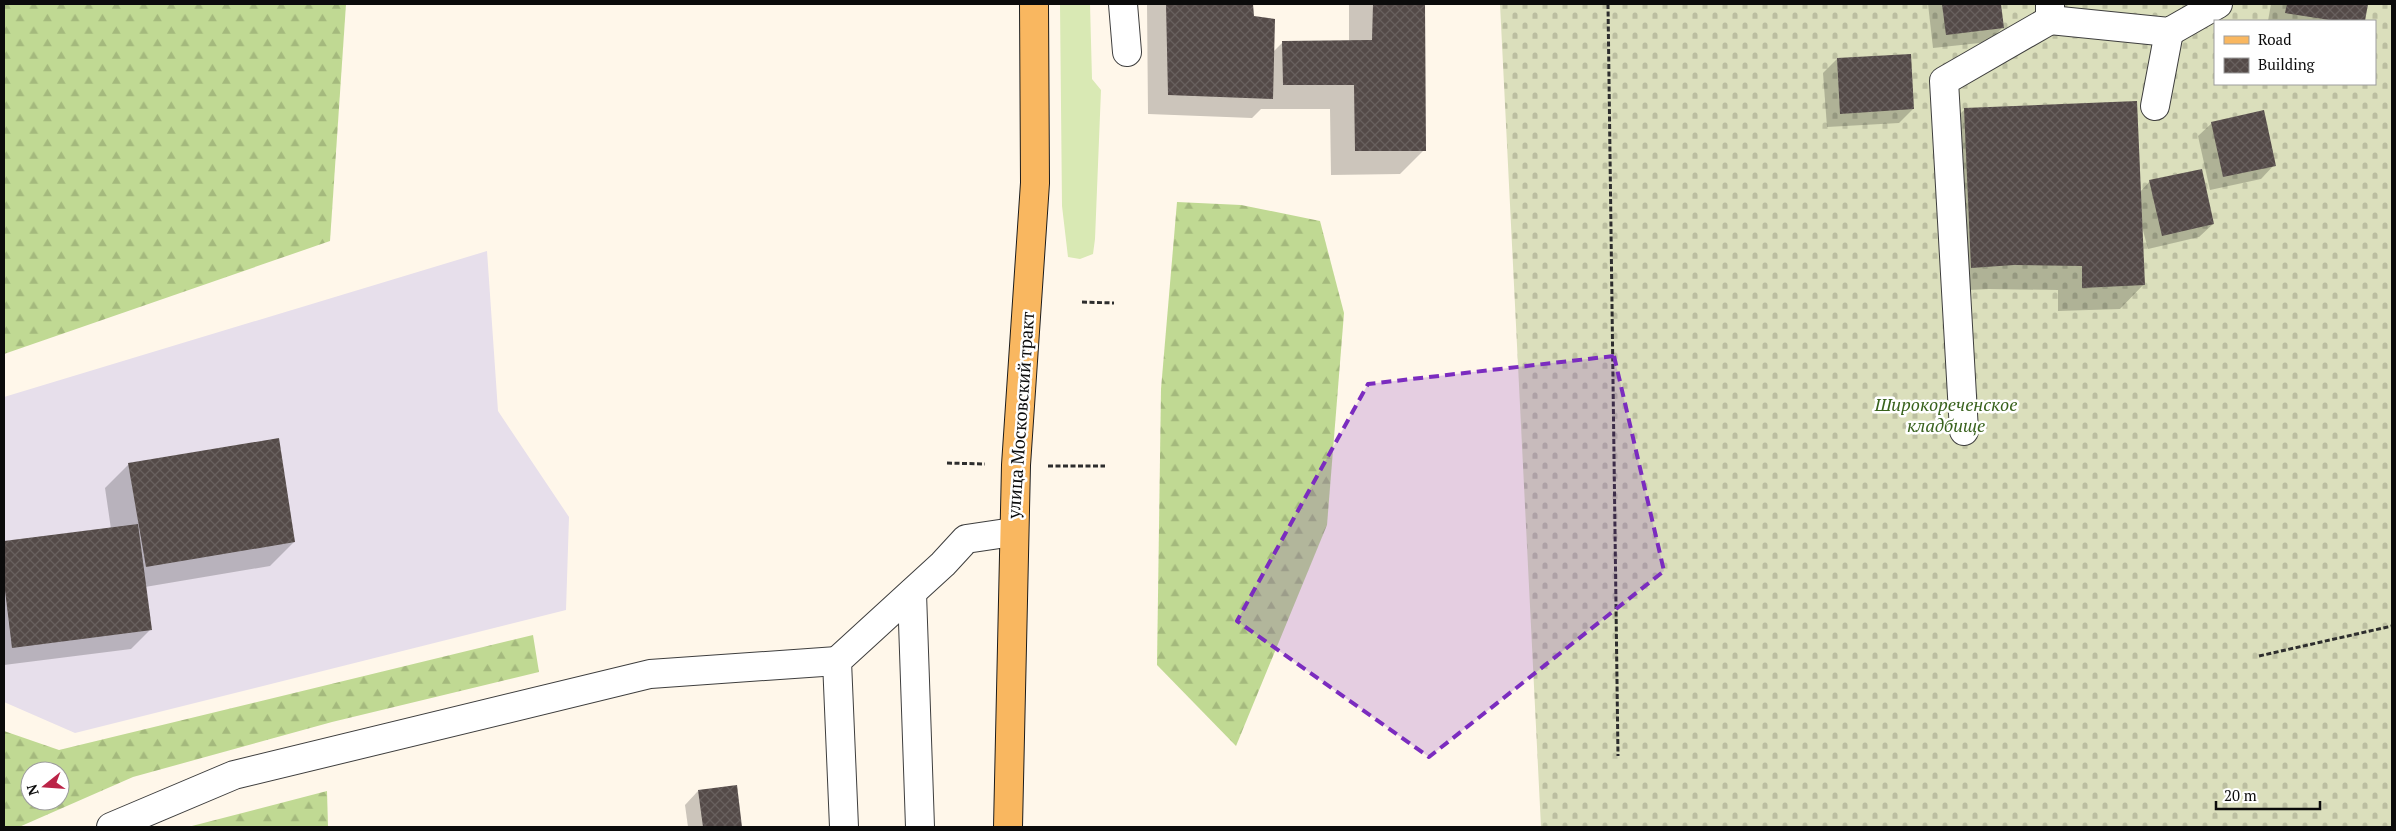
<svg xmlns="http://www.w3.org/2000/svg" width="2396" height="831" font-family="'PT Serif',serif">
	<style>
		.industrial { fill: #e7dfeb }
		.grass { fill: #d9e9b4 }
		.forest { fill: url(#forest-firs); fill-rule: evenodd }
		.cemetery { fill: url(#cemetery-stones); fill-rule: evenodd }
		.shadow { fill: #0003 }
		.building { fill: url(#building-cross-hatch) }
		.lines { fill: none; stroke-linecap: round; stroke-linejoin: round }
		.minor-casing { stroke: #3e3e3e; stroke-width: 30 }
		.major-casing { stroke: #1c1c1c; stroke-width: 30 }
		.path { stroke: #2d2d2d; stroke-width: 3; stroke-dasharray: 5 2.5; stroke-linecap: butt }
		.minor { stroke: #fff; stroke-width: 28 }
		.major { stroke: #f9b760; stroke-width: 28 }
		.marked { fill: #7b2cbf; fill-opacity: 0.2; stroke: #7b2cbf; stroke-width: 4; stroke-dasharray: 10 6; stroke-linejoin: round }
		.labels { text-anchor: middle; stroke-width: 5; stroke-linejoin: round; paint-order: stroke }
		.park-label { font-size: 18px; font-style: italic; fill: #38621c; stroke: #fff }
		.street-label { font-size: 18px; fill: #0b0b0b; stroke: #fff }
	</style>
	<defs>
		<pattern id="forest-firs" width="22" height="20" patternUnits="userSpaceOnUse" patternTransform="scale(1.25)"><rect width="22" height="20" fill="#c0d993"/><path d="M5 1l3.5 6h-7zM16 11l3.5 6h-7z" fill="#a4b97d"/></pattern>
		<pattern id="cemetery-stones" width="16" height="16" patternUnits="userSpaceOnUse" patternTransform="scale(1.25)"><rect width="16" height="16" fill="#dbdfbc"/><path d="M2 7V4a2 2 0 0 1 4 0v3zM10 15v-3a2 2 0 0 1 4 0v3z" fill="#bbbea0"/></pattern>
		<pattern id="building-cross-hatch" width="8" height="8" patternUnits="userSpaceOnUse" patternTransform="scale(1.25)"><rect width="8" height="8" fill="#544a48"/><path d="M0 0l8 8M0 8l8-8" fill="none" stroke="#68605e"/></pattern>
	</defs>
	<rect width="100%" height="100%" fill="#fff7ea"/>
	<!-- industrial -->
	<polygon class="industrial" points="487,251 498,411 569,517 566,610 75,733 4,702 4,397"/>
	<!-- grass -->
	<polygon class="grass" points="1060,4 1090,4 1092,79 1101,90 1095,239 1093,254 1080,259 1068,257 1062,206"/>
	<!-- forest -->
	<g class="forest">
		<polygon points="4,4 346,4 330,241 4,354"/>
		<polygon points="1177,202 1241,205 1320,221 1344,313 1327,525 1236,746 1157,665 1161,389"/>
		<path d="M 533,635 L 539,672 L 332,722 L 133,777 L 19,827 L 4,827 L 4,731 L 59,750 ZM 30,771 L 60,771 L 60,801 L 30,801 Z"/>
		<polygon points="327,791 328,827 188,827"/>
	</g>
	<!-- cemetery -->
	<path class="cemetery" d="M 1500,4 L 2392,4 L 2392,827 L 1541,827 ZM 2215,21 L 2375,21 L 2375,84 L 2215,84 Z"/>
	<!-- shadow -->
	<g class="shadow">
		<polygon points="1147,4 1252,4 1252,17 1273,52 1283,42 1349,42 1349,4 1423,4 1424,150 1400,174 1331,175 1330,109 1261,109 1252,118 1148,114"/>
		<polygon points="1928,4 2000,4 2002,28 1989,42 1933,48"/>
		<polygon points="2271,4 2366,4 2364,21 2268,21"/>
		<polygon points="1837,59 1913,109 1899,123 1827,127 1823,73"/>
		<polygon points="1964,110 2140,192 2150,181 2213,224 2199,237 2148,249 2141,223 2144,284 2120,309 2058,311 2058,290 1989,289 1947,291 1940,134"/>
		<polygon points="2212,123 2274,165 2261,179 2210,190 2198,136"/>
		<polygon points="129,464 294,542 270,566 145,587 150,630 131,649 4,665 4,542 111,529 105,488"/>
		<polygon points="736,786 741,827 688,827 685,805 698,791"/>
	</g>
	<!-- building -->
	<g class="building">
		<polygon points="1166,4 1253,4 1254,16 1275,19 1273,99 1168,95"/>
		<polygon points="1373,4 1425,4 1426,151 1355,151 1354,85 1283,85 1282,41 1372,40"/>
		<polygon points="1942,4 2001,4 2004,28 1946,35"/>
		<polygon points="2287,4 2368,4 2365,21 2336,21 2285,13"/>
		<polygon points="1911,54 1914,109 1840,114 1837,58"/>
		<polygon points="2137,101 2145,285 2082,288 2082,266 2014,265 1971,268 1964,108"/>
		<polygon points="2264,110 2276,166 2223,177 2211,122"/>
		<polygon points="2202,169 2214,224 2162,236 2149,180"/>
		<polygon points="279,438 295,542 146,567 128,463"/>
		<polygon points="138,524 152,630 12,648 4,582 4,541"/>
		<polygon points="737,785 742,827 703,827 698,790"/>
	</g>
	<g class="lines">
		<defs>
			<g id="minor">
				<polyline points="1123,4 1127,52"/>
				<polyline points="2050,20 2169,32 2218,4"/>
				<polyline points="2155,106 2169,32"/>
				<polyline points="1964,431 1944,81 2050,20 2050,4"/>
				<polyline points="912,593 920,827"/>
				<polyline points="111,827 234,775 650,674 837,661"/>
				<polyline points="844,827 837,661 943,564 966,539 1013,532"/>
			</g>
			<polyline id="major" points="1008,827 1016,465 1035,183 1034,4"/>
		</defs>
		<!-- minor casing -->
		<use href="#minor" class="minor-casing"/>
		<!-- major casing -->
		<use href="#major" class="major-casing"/>
		<!-- path -->
		<g class="path">
			<polyline points="1608,4 1618,756"/>
			<polyline points="1082,302 1114,303"/>
			<polyline points="947,463 985,464"/>
			<polyline points="1048,466 1105,466"/>
			<polyline points="2259,656 2392,626"/>
		</g>
		<!-- minor -->
		<use href="#minor" class="minor"/>
		<!-- major -->
		<use href="#major" class="major"/>
	</g>
	<!-- marked area -->
	<path class="marked" d="M 1614,356 L 1664,571 L 1429,757 L 1237,621 L 1368,384 Z"/>
	<g class="labels">
		<!-- park labels -->
		<g class="park-label">
			<text x="1946" y="411">Широкореченское<tspan x="1946" dy="21">кладбище</tspan></text>
		</g>
		<!-- street labels -->
		<g class="street-label">
			<text transform="translate(1021 415) rotate(-86)" y="6">улица Московский тракт</text>
		</g>
	</g>
	<!-- border -->
	<rect width="2396" height="831" fill="none" stroke="#0b0b0b" stroke-width="10"/>
	<!-- legend -->
	<rect x="2214" y="20" width="162" height="65" fill="#ffffff" stroke="#9d9d9d"/>
	<rect x="2224" y="36" width="25" height="8" fill="#f9b760" stroke="#9d9d9d"/>
	<text x="2258" y="45" font-size="15" fill="#0b0b0b">Road</text>
	<rect x="2224" y="58" width="25" height="15" fill="url(#building-cross-hatch)" stroke="#9d9d9d"/>
	<text x="2258" y="70" font-size="15" fill="#0b0b0b">Building</text>
	<!-- north arrow -->
	<g transform="translate(45 786) rotate(253)"><circle r="24" fill="#ffffff" stroke="#9d9d9d"/>
	<path d="M0-4L9 19L0 12L-9 19Z" fill="#bb2447"/>
	<text y="-8" font-size="14" font-weight="bold" text-anchor="middle" fill="#0b0b0b">N</text>
	</g>
	<!-- scale -->
	<path d="M2216 801v8h104v-8" fill="none" stroke="#0b0b0b" stroke-width="2.5"/>
	<text x="2224" y="801" font-size="15" fill="#0b0b0b" stroke="#ffffff" stroke-width="4" paint-order="stroke">20 m</text>
</svg>
